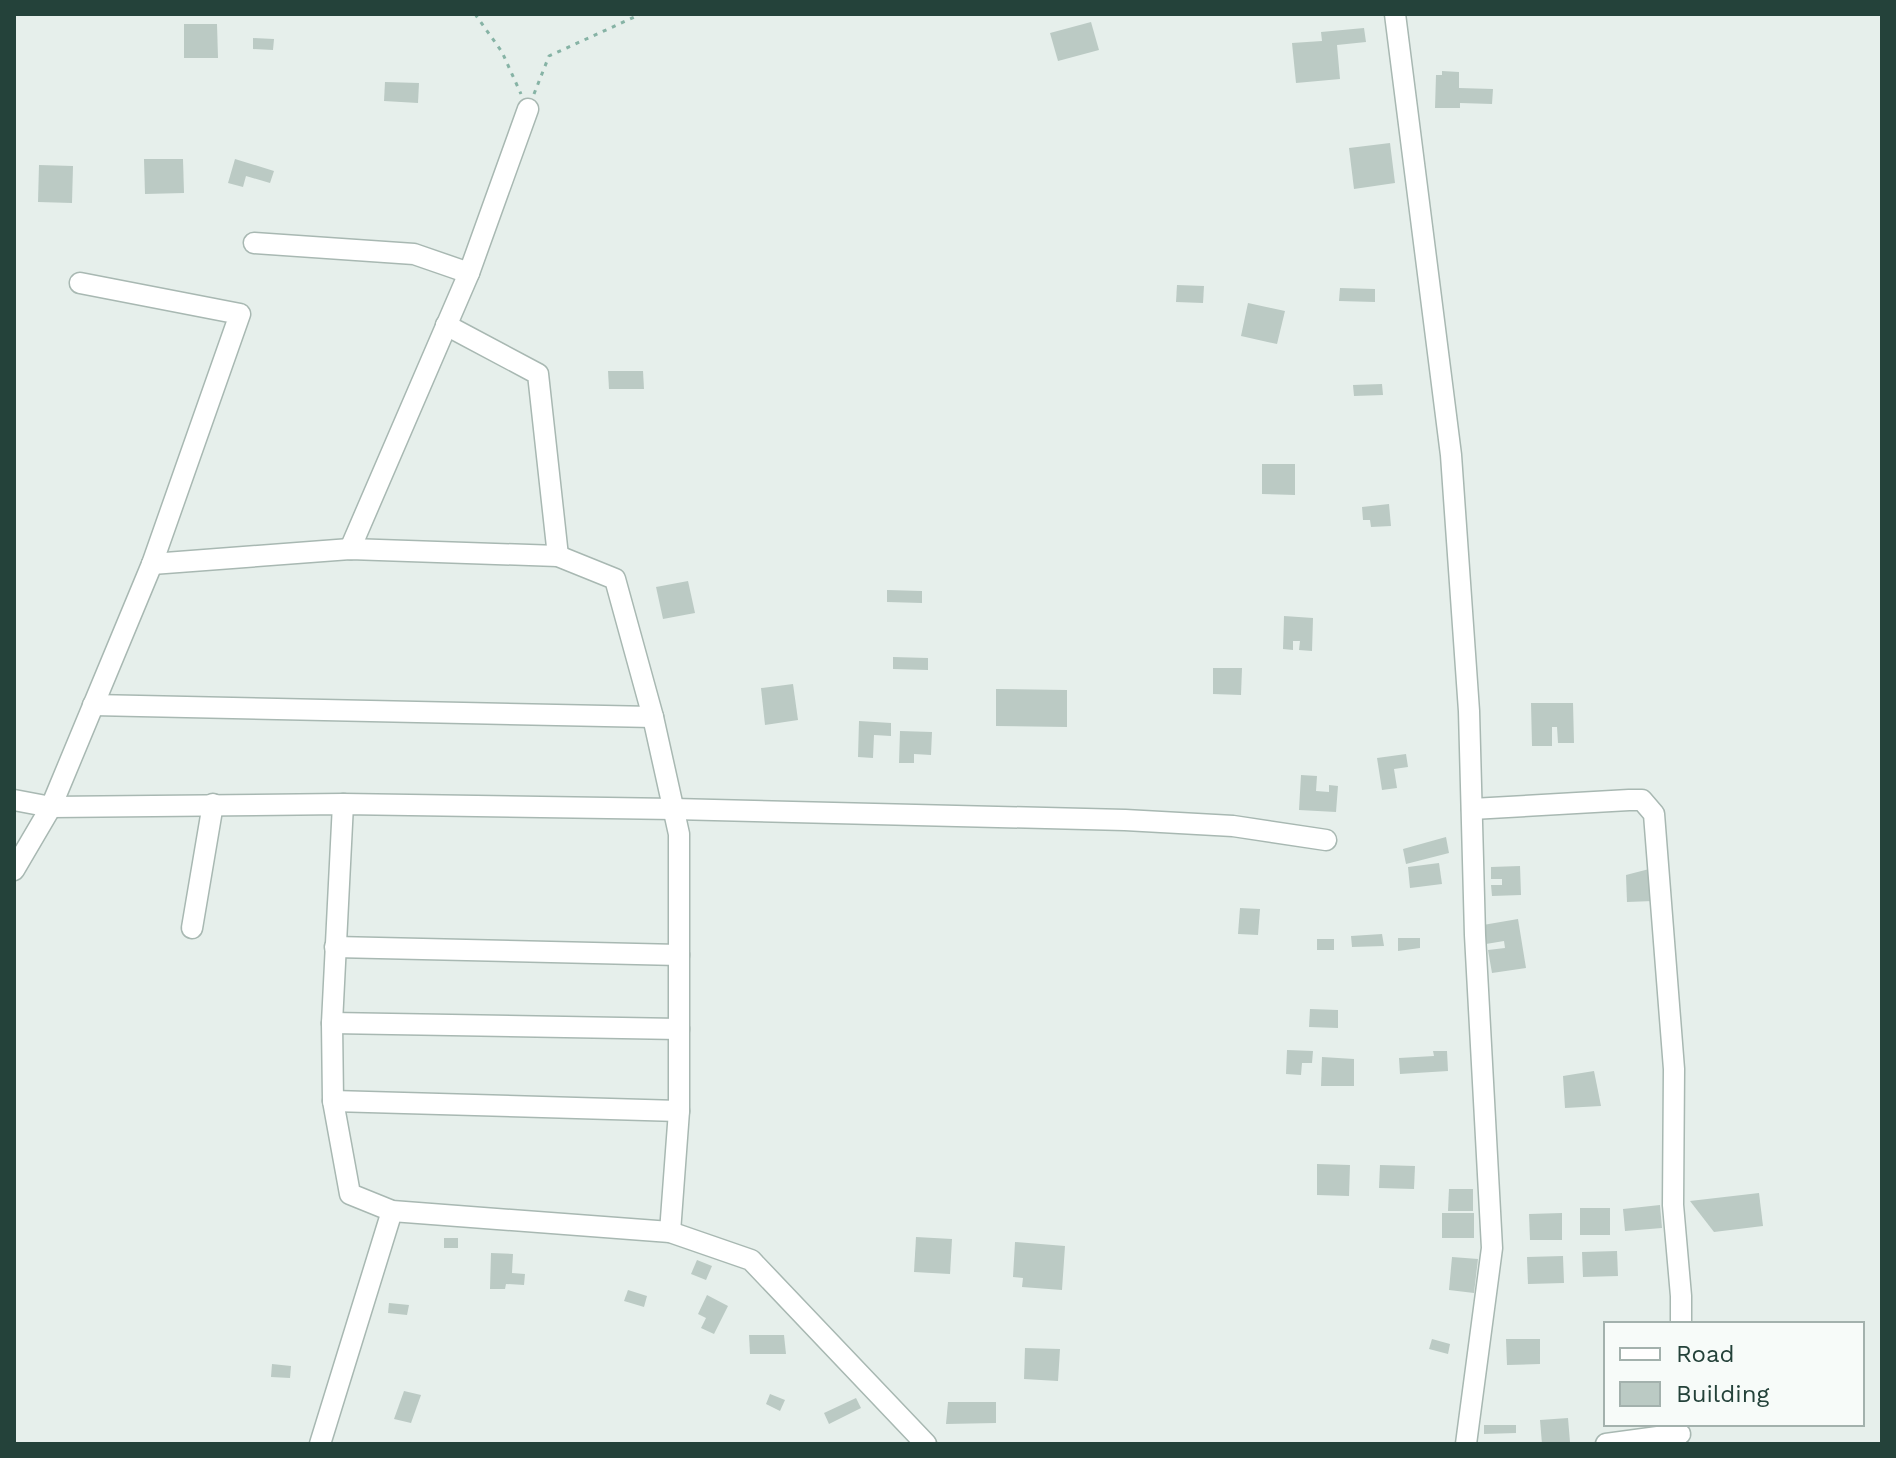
<svg xmlns="http://www.w3.org/2000/svg" width="1896" height="1458" font-family="'Work Sans',sans-serif">
	<style>
		.building { fill: #bbcac4 }
		.lines { fill: none; stroke-linecap: round; stroke-linejoin: round }
		.minor-casing { stroke: #a8b8b2; stroke-width: 23 }
		.path { stroke: #86b3a5; stroke-width: 3; stroke-dasharray: 4 6; stroke-linecap: butt }
		.minor { stroke: #fff; stroke-width: 20 }
	</style>
	<rect width="100%" height="100%" fill="#e6efeb"/>
	<!-- building -->
	<g class="building">
		<polygon points="1091,22 1099,50 1058,61 1050,33"/>
		<polygon points="184,24 217,24 218,58 184,58"/>
		<polygon points="1364,28 1366,42 1337,45 1340,79 1296,83 1292,43 1322,41 1321,32"/>
		<polygon points="253,38 274,39 273,50 253,49"/>
		<polygon points="1442,71 1459,72 1459,88 1493,89 1492,104 1460,103 1460,108 1435,108 1436,75 1442,75"/>
		<polygon points="385,82 419,83 418,103 384,101"/>
		<polygon points="1390,143 1395,183 1354,189 1349,148"/>
		<polygon points="144,159 183,159 184,193 145,194"/>
		<polygon points="235,159 274,171 270,183 246,176 243,187 228,183"/>
		<polygon points="39,165 73,166 72,203 38,202"/>
		<polygon points="1177,285 1204,286 1203,303 1176,302"/>
		<polygon points="1340,288 1375,289 1375,302 1339,301"/>
		<polygon points="1248,303 1285,311 1277,344 1241,336"/>
		<polygon points="608,371 643,371 644,389 609,389"/>
		<polygon points="1382,384 1383,395 1354,396 1353,385"/>
		<polygon points="1262,464 1295,464 1295,495 1262,494"/>
		<polygon points="1389,504 1391,526 1371,527 1370,520 1363,520 1362,507"/>
		<polygon points="688,581 695,613 663,619 656,587"/>
		<polygon points="887,590 922,591 922,603 887,602"/>
		<polygon points="1284,616 1313,618 1312,651 1299,650 1300,641 1293,641 1293,650 1283,649"/>
		<polygon points="893,657 928,658 928,670 893,669"/>
		<polygon points="1213,668 1242,668 1241,695 1213,694"/>
		<polygon points="793,684 798,720 765,725 761,688"/>
		<polygon points="996,689 1067,690 1067,727 996,726"/>
		<polygon points="1531,703 1573,703 1574,743 1558,743 1557,727 1552,727 1552,746 1532,746"/>
		<polygon points="859,721 891,723 891,736 874,735 873,758 858,757"/>
		<polygon points="900,731 932,732 931,755 914,754 914,763 899,763"/>
		<polygon points="1406,754 1408,767 1394,769 1397,788 1382,790 1377,758"/>
		<polygon points="1301,775 1317,776 1316,791 1329,792 1329,785 1338,786 1336,812 1299,810"/>
		<polygon points="1446,837 1449,853 1406,864 1403,849"/>
		<polygon points="1439,863 1442,884 1410,888 1408,867"/>
		<polygon points="1520,866 1521,895 1492,896 1491,885 1502,885 1502,879 1491,879 1491,867"/>
		<polygon points="1653,868 1653,901 1627,902 1626,875"/>
		<polygon points="1240,908 1260,909 1258,935 1238,934"/>
		<polygon points="1518,919 1526,968 1492,973 1488,950 1505,948 1504,941 1486,944 1483,925"/>
		<polygon points="1382,934 1384,946 1352,947 1351,936"/>
		<polygon points="1398,938 1420,938 1420,948 1398,951"/>
		<rect x="1317" y="939" width="17" height="11"/>
		<polygon points="1310,1009 1338,1010 1338,1028 1309,1027"/>
		<polygon points="1287,1050 1313,1051 1312,1063 1302,1063 1301,1075 1286,1074"/>
		<polygon points="1433,1051 1447,1051 1448,1071 1400,1074 1399,1058 1434,1056"/>
		<polygon points="1322,1057 1354,1059 1354,1086 1321,1086"/>
		<polygon points="1594,1071 1601,1106 1565,1108 1563,1076"/>
		<polygon points="1317,1164 1350,1165 1349,1196 1317,1195"/>
		<polygon points="1380,1165 1415,1166 1414,1189 1379,1188"/>
		<polygon points="1449,1189 1473,1189 1473,1211 1448,1211"/>
		<polygon points="1759,1193 1763,1226 1714,1232 1690,1201"/>
		<polygon points="1660,1205 1662,1228 1625,1231 1623,1209"/>
		<rect x="1580" y="1208" width="30" height="27"/>
		<rect x="1442" y="1213" width="32" height="25"/>
		<polygon points="1562,1213 1562,1240 1530,1240 1529,1214"/>
		<polygon points="916,1237 952,1239 950,1274 914,1272"/>
		<rect x="444" y="1238" width="14" height="10"/>
		<polygon points="1015,1242 1065,1246 1062,1290 1022,1287 1023,1278 1013,1277"/>
		<polygon points="1617,1251 1618,1276 1583,1277 1582,1252"/>
		<polygon points="491,1253 513,1254 512,1273 525,1274 524,1285 506,1284 505,1289 490,1289"/>
		<polygon points="1563,1256 1564,1283 1528,1284 1527,1257"/>
		<polygon points="1452,1257 1478,1259 1474,1293 1449,1290"/>
		<polygon points="697,1260 712,1266 706,1280 691,1274"/>
		<polygon points="628,1290 647,1296 644,1307 624,1301"/>
		<polygon points="707,1295 728,1306 714,1334 701,1328 706,1318 698,1314"/>
		<polygon points="389,1303 409,1305 407,1315 388,1313"/>
		<polygon points="749,1335 784,1335 786,1354 750,1354"/>
		<polygon points="1432,1339 1450,1344 1448,1354 1429,1349"/>
		<polygon points="1506,1339 1540,1339 1540,1364 1507,1365"/>
		<polygon points="1025,1348 1060,1349 1058,1381 1024,1379"/>
		<polygon points="272,1364 291,1366 290,1378 271,1377"/>
		<polygon points="404,1391 421,1395 411,1423 394,1419"/>
		<polygon points="770,1394 785,1400 780,1411 766,1404"/>
		<polygon points="856,1398 861,1408 829,1424 824,1413"/>
		<polygon points="948,1402 996,1402 996,1423 946,1424"/>
		<polygon points="1568,1418 1570,1442 1542,1444 1540,1420"/>
		<polygon points="1484,1425 1516,1425 1516,1433 1484,1434"/>
	</g>
	<g class="lines">
		<defs>
			<g id="minor">
				<polyline points="1395,14 1451,455 1469,711 1475,935 1492,1248 1466,1444"/>
				<polyline points="254,243 414,254 469,273"/>
				<polyline points="446,325 538,374 558,556"/>
				<polyline points="350,549 469,273 528,109"/>
				<polyline points="152,564 350,549 558,556 615,579 653,717 679,834 679,1111 670,1232"/>
				<polyline points="93,705 653,717"/>
				<polyline points="14,800 51,807 343,804 674,809 1125,820 1233,826 1326,840"/>
				<polyline points="343,804 332,1023 333,1101 350,1194 392,1211 670,1232 751,1260 926,1444"/>
				<polyline points="1472,809 1629,800 1642,800 1654,814 1674,1069 1673,1205 1681,1296 1681,1324"/>
				<polyline points="14,870 51,807 152,564 240,314 80,283"/>
				<polyline points="192,928 213,804"/>
				<polyline points="335,947 679,955"/>
				<polyline points="332,1023 679,1029"/>
				<polyline points="333,1101 679,1111"/>
				<polyline points="320,1444 392,1211"/>
				<polyline points="1606,1444 1680,1434"/>
			</g>
		</defs>
		<!-- minor casing -->
		<use href="#minor" class="minor-casing"/>
		<!-- path -->
		<g class="path">
			<polyline points="475,14 502,52 521,94"/>
			<polyline points="534,94 549,56 641,14"/>
		</g>
		<!-- minor -->
		<use href="#minor" class="minor"/>
	</g>
	<!-- border -->
	<rect width="1896" height="1458" fill="none" stroke="#24423a" stroke-width="32"/>
	<!-- legend -->
	<rect x="1604" y="1322" width="260" height="104" fill="#f7fbf9" stroke="#a3b1ad" stroke-width="2"/>
	<rect x="1620" y="1348" width="40" height="12" fill="#ffffff" stroke="#a3b1ad" stroke-width="2"/>
	<text x="1676" y="1362" font-size="24" fill="#24423a">Road</text>
	<rect x="1620" y="1382" width="40" height="24" fill="#bbcac4" stroke="#a3b1ad" stroke-width="2"/>
	<text x="1676" y="1402" font-size="24" fill="#24423a">Building</text>
</svg>
